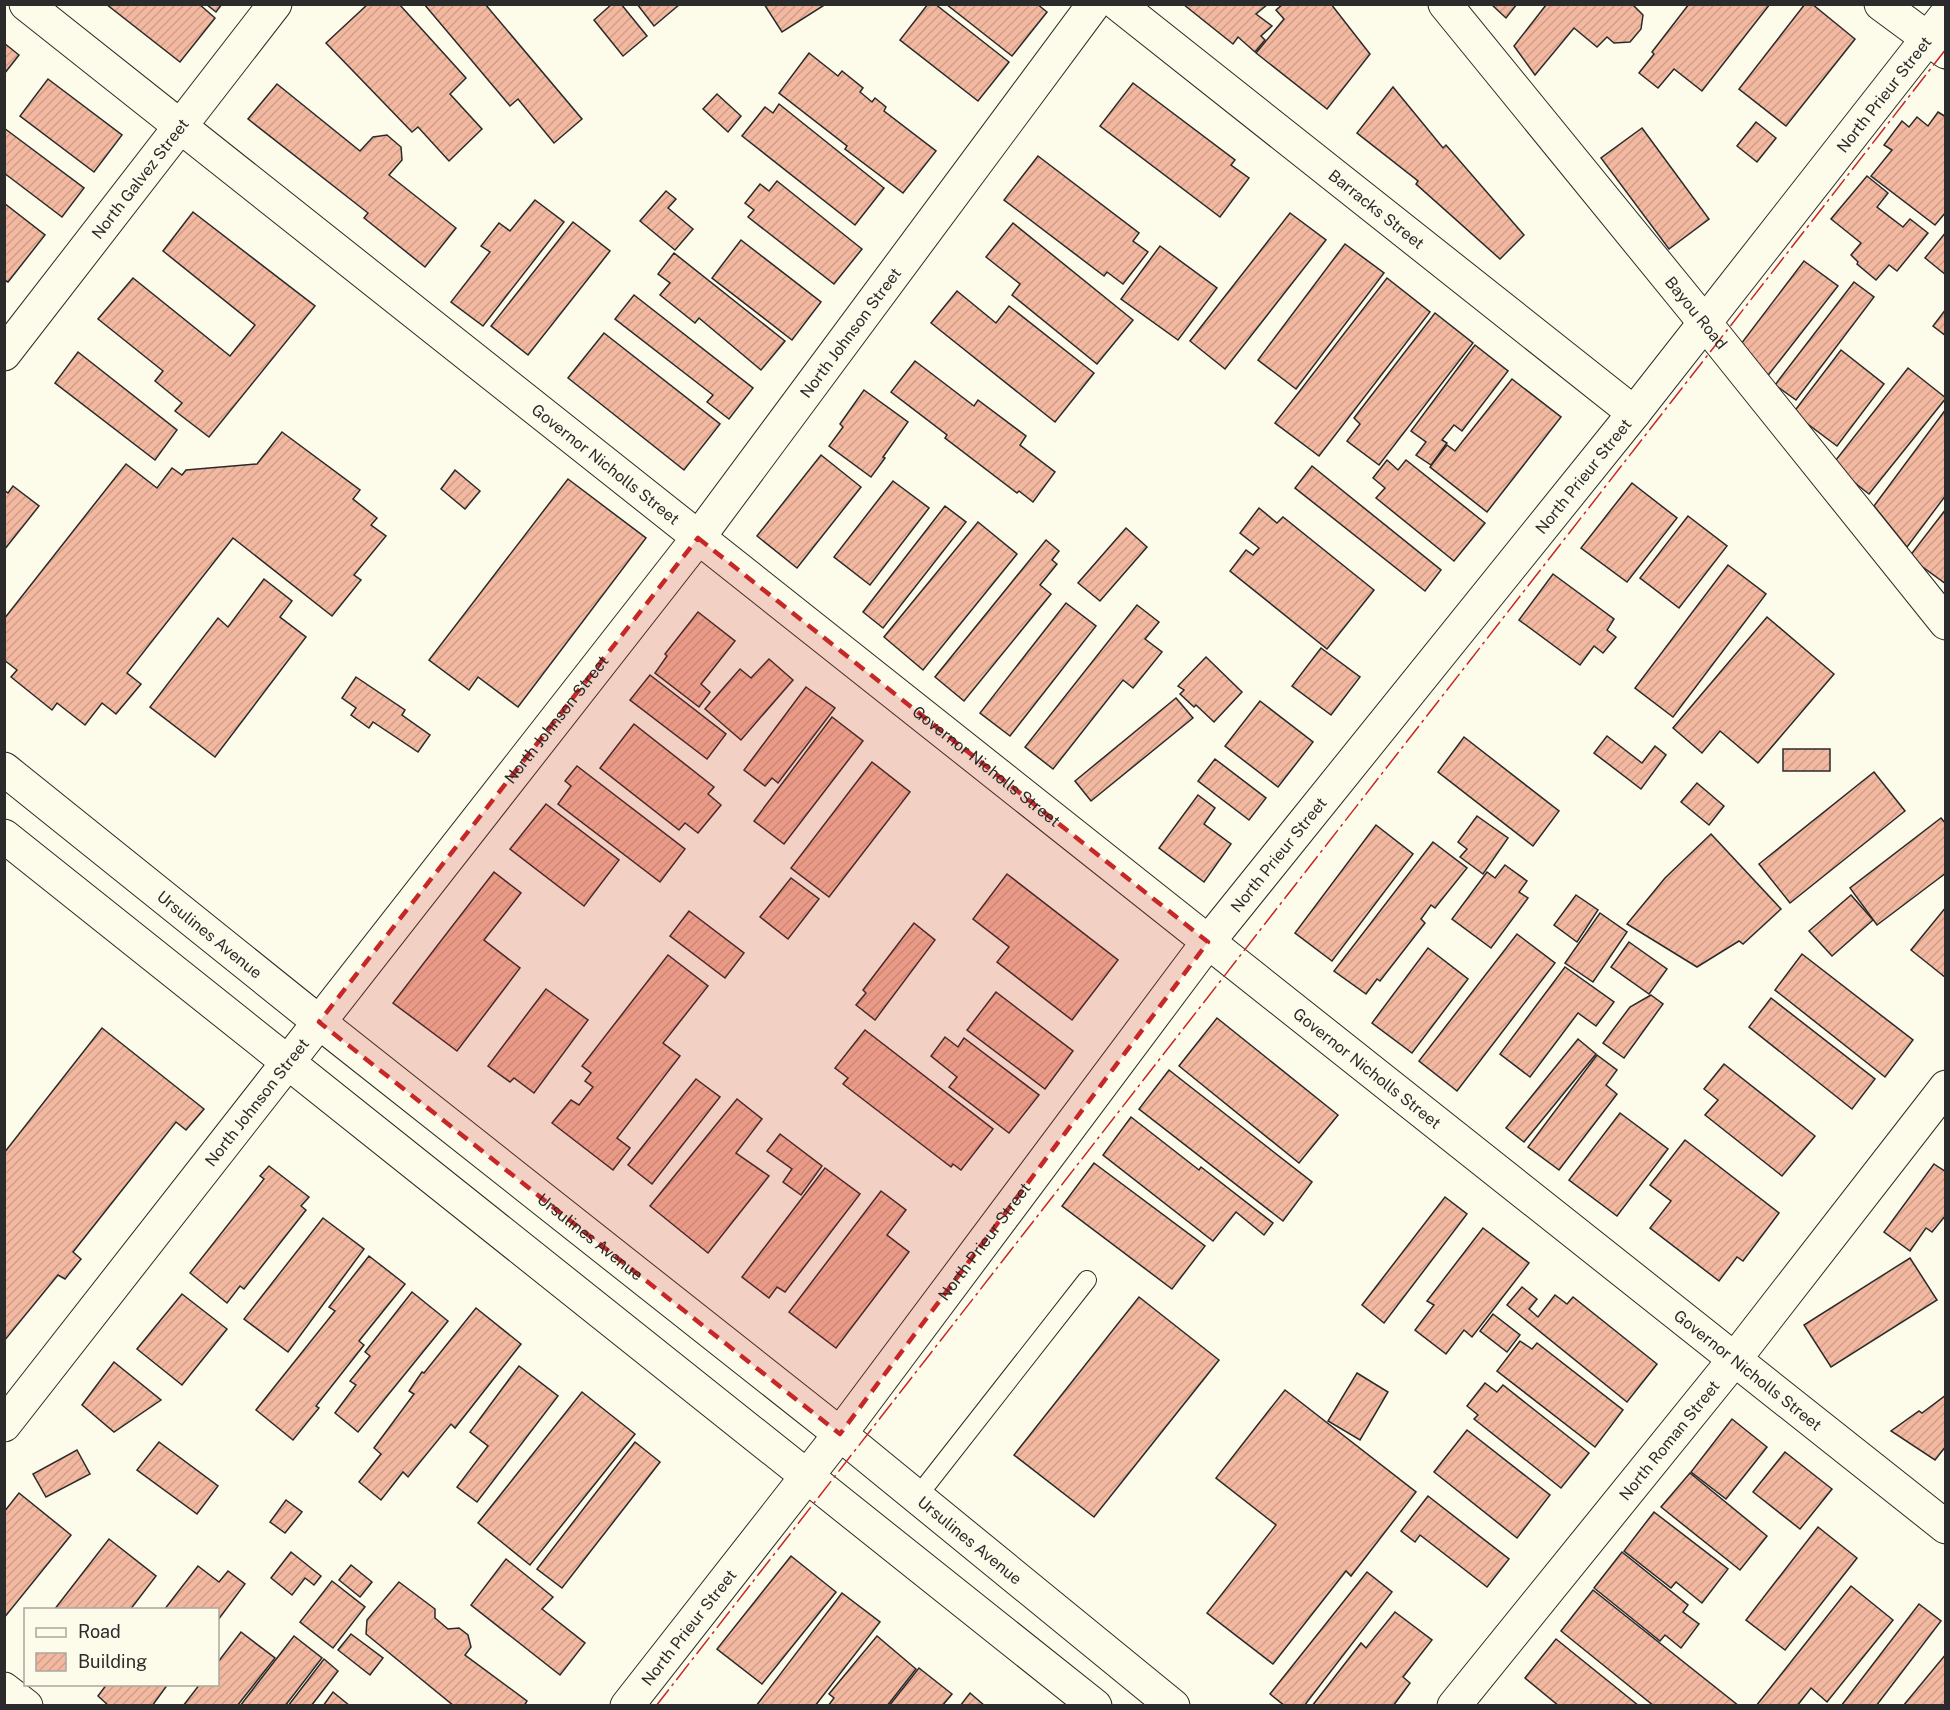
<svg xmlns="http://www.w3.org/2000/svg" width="1950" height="1710" font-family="'Public Sans',sans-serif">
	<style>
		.building { fill: url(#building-hatch); stroke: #2b2b2b; stroke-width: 1.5 }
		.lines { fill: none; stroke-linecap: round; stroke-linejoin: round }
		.lane-casing { stroke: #2b2b2b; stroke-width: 20 }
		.street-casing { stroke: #2b2b2b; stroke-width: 35 }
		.secondary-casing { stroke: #2b2b2b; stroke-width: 35 }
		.lane { stroke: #fdfbea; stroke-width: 18 }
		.street { stroke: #fdfbea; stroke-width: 33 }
		.secondary { stroke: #fdfbea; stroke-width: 33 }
		.power { stroke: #c62828; stroke-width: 1.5; stroke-dasharray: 21 4.5 3 4.5; stroke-linecap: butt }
		.marked { fill: #c62828; fill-opacity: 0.2; stroke: #c62828; stroke-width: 4.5; stroke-dasharray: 12 8; stroke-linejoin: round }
		.labels { text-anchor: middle; stroke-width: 4.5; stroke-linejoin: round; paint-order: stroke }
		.street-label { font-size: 16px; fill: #2b2b2b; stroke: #fdfbea }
	</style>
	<defs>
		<pattern id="building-hatch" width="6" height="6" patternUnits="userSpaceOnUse" patternTransform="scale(1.5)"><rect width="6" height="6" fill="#f2b8a0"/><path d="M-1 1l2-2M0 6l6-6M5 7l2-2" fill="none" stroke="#d09e8a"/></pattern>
	</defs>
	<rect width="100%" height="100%" fill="#fdfbea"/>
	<!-- building -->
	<g class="building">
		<polygon points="106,4 199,4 215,18 180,62"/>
		<polygon points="206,4 222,4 216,12"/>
		<polygon points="368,4 399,4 466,78 450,94 482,129 449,161 418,127 412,132 326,43"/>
		<polygon points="424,4 485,4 582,119 554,143 518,99 510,106"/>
		<polygon points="612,4 621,4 647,36 623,56 594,20"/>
		<polygon points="637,4 680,4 654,26"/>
		<polygon points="764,4 826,4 782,32"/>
		<polygon points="928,4 935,4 1009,62 978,101 900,40"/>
		<polygon points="946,4 1037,4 1047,12 1012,56"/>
		<polygon points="1183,4 1268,4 1256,14 1272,26 1261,36 1265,40 1255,52 1238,37 1233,44"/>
		<polygon points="1283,4 1331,4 1370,54 1327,109 1256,53 1284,19 1276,10"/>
		<polygon points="1491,4 1517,4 1506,18"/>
		<polygon points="1545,4 1632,4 1643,15 1641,29 1630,42 1614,43 1607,37 1597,47 1574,28 1535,75 1514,46 1546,5"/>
		<polygon points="1689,4 1770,4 1702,91 1674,69 1658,88 1639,73 1654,54 1652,52"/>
		<polygon points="1805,4 1812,4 1855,39 1786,126 1739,89"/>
		<polygon points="4,43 19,55 4,74"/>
		<polygon points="809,53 838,76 842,71 863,88 860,92 872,102 875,98 886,107 884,111 936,151 903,193 845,149 847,146 779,93"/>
		<polygon points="48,79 122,135 94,172 20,116"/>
		<polygon points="1133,83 1235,160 1231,165 1249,178 1220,217 1100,126"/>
		<polygon points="277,84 360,151 373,137 387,135 401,147 402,160 389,175 456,228 425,267 364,218 368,213 248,119"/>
		<polygon points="1393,87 1443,148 1446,145 1524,235 1500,259 1416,184 1418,181 1357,133"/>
		<polygon points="717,94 741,116 728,132 703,109"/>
		<polygon points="779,104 884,188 855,225 742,136 765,107 773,113"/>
		<polygon points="1938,112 1946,117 1946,212 1935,225 1871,176 1892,150 1884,145 1902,121 1909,127 1917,117 1928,126"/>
		<polygon points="1756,122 1776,138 1757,162 1737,146"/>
		<polygon points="4,128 84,188 62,217 4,173"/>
		<polygon points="1642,128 1709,219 1669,249 1601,158"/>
		<polygon points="1038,156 1139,233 1133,241 1148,252 1123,284 1107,272 1104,276 1004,200"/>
		<polygon points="1867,176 1888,193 1877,207 1903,227 1910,219 1928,233 1897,271 1889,265 1876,280 1857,264 1858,262 1851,255 1861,243 1831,219"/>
		<polygon points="777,181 862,249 834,284 748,217 754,210 745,203 760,184 769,191"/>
		<polygon points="666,191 676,199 668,208 693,229 675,250 640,221"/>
		<polygon points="535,200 564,222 483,326 451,302 490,252 481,246 499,223 510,231"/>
		<polygon points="4,203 45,235 8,282 4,280"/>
		<polygon points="193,212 315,306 209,437 175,411 182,403 155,381 163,371 98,319 133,278 230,356 255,325 163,251"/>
		<polygon points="1290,213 1326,240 1225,369 1190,341"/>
		<polygon points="573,222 610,251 528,355 491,326"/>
		<polygon points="1013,223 1133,320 1097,364 1012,295 1020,284 986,257"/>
		<polygon points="1946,232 1946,275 1925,258"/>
		<polygon points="741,240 821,302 792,340 712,278"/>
		<polygon points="1345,244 1384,273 1296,389 1258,360"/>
		<polygon points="1160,246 1217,288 1178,340 1121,299"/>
		<polygon points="674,253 785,341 761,370 699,318 695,323 660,295 670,283 658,274"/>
		<polygon points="1804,261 1838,286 1766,378 1741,344"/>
		<polygon points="1387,278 1430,312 1319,456 1275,423"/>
		<polygon points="1854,282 1874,297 1796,400 1775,385"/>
		<polygon points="957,291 996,323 1009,306 1094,373 1055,422 931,323"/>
		<polygon points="634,295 753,388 729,419 707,402 713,395 615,319"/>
		<polygon points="1946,309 1946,336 1933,326"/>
		<polygon points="1435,313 1473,343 1379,465 1347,441 1360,424 1354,418"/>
		<polygon points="604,333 720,424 684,470 568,378"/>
		<polygon points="1475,345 1508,371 1462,431 1454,425 1442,440 1447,443 1431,465 1416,455 1426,442 1411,431"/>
		<polygon points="1841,350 1884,384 1837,446 1793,413"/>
		<polygon points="78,352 177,430 155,460 55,383"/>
		<polygon points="915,361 974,406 978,400 1026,436 1020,445 1055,472 1033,502 1019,491 1017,493 945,438 947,435 891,392"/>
		<polygon points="1908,368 1946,398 1869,494 1832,465"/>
		<polygon points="1512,379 1561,417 1487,512 1430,467 1447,445 1455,451"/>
		<polygon points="864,390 908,422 883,457 885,458 871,477 829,446 843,427 840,424"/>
		<polygon points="1946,409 1946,495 1907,547 1874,506"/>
		<polygon points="282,432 360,490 353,499 377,518 371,525 386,536 354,575 361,580 332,616 233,538 127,673 141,684 116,714 102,703 85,725 57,703 52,710 11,677 17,670 4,660 4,619 126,464 157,488 172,468 182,475 186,470 257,464"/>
		<polygon points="821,455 861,487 797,568 757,536"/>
		<polygon points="1387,460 1398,470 1406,460 1485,523 1454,561 1376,498 1385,488 1373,478"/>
		<polygon points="1312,466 1441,570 1425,591 1295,488"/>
		<polygon points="455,470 480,491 465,509 441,489"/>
		<polygon points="568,479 646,538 518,707 478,677 469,690 429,660"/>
		<polygon points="893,481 929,508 870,585 834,557"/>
		<polygon points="1632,483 1677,518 1627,582 1581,548"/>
		<polygon points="13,486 39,506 4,550 4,490 8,493"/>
		<polygon points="945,506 966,522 883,628 863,612"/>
		<polygon points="1259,508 1277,523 1283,517 1374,590 1327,649 1230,571 1246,550 1253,555 1259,548 1240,533"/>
		<polygon points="1946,509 1946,584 1909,557"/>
		<polygon points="1688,516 1727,546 1679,608 1640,578"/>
		<polygon points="978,522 1017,554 923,670 884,637"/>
		<polygon points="1126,528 1147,547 1100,601 1078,583"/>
		<polygon points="1046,540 1059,551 1052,560 1057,564 1040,585 1051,594 964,701 935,677"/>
		<polygon points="1728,565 1766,594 1673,717 1635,688"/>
		<polygon points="1553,574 1614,619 1607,630 1616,637 1603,653 1594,646 1580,665 1519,620"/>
		<polygon points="264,579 292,601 280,617 306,637 215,757 150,707 218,618 228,627"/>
		<polygon points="1066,603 1096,626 1010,736 980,713"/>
		<polygon points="1137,605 1159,622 1145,639 1162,652 1133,688 1123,680 1053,769 1025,747"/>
		<polygon points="698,612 735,641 701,684 710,692 699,707 655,673 667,656 665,654"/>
		<polygon points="1767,617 1834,674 1758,763 1720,731 1702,753 1673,728"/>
		<polygon points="1321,648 1360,677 1331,715 1292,686"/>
		<polygon points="1206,657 1242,692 1214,722 1196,705 1194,707 1180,694 1184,690 1178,686"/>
		<polygon points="769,659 793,680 741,740 705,709 740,669 751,678"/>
		<polygon points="650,675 726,734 707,759 630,700"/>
		<polygon points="356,677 405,710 402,715 430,735 418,752 373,722 369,728 351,715 356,708 342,698"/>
		<polygon points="806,687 835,708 778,783 772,778 765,786 744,770"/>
		<polygon points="1176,698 1193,718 1091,801 1075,781"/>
		<polygon points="1260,701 1313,742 1278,787 1225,746"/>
		<polygon points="832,717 863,741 784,844 754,821"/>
		<polygon points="634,724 714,787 708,794 721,805 698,833 685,823 679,830 600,768"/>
		<polygon points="1607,736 1642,763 1655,746 1666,755 1641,789 1594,753"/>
		<polygon points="1464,737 1559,811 1533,846 1438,772"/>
		<rect x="1783" y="749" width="47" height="22"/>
		<polygon points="1215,759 1266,798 1249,820 1198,781"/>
		<polygon points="872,762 910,792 829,897 791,868"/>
		<polygon points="577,766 685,849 660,882 558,804 571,786 565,781"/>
		<polygon points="1874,772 1905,811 1790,903 1759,864"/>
		<polygon points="1697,783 1724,806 1709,825 1681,802"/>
		<polygon points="1198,795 1215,808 1204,824 1231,844 1204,882 1159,848"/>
		<polygon points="546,804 619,860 584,906 510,849"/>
		<polygon points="1477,816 1508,838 1483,874 1460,857 1467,849 1458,842"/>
		<polygon points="1941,818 1946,824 1946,873 1877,925 1850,888"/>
		<polygon points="1376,825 1413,854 1332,961 1295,933"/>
		<polygon points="1711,834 1781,909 1743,944 1739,941 1697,967 1627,924 1665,878"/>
		<polygon points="1433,842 1467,868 1435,908 1431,905 1421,919 1425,923 1380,981 1377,979 1366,994 1334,971"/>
		<polygon points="1505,865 1527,881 1519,892 1528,898 1491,948 1452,919 1487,872 1495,878"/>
		<polygon points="494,872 521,893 484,940 520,968 457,1051 393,1003"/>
		<polygon points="1007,874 1118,960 1072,1020 997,962 1009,947 973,919"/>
		<polygon points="791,878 819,899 788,939 760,917"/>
		<polygon points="1576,895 1598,910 1577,942 1554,925"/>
		<polygon points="1851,895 1873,920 1832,956 1809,931"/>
		<polygon points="1946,907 1946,978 1911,950"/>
		<polygon points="689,911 744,953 725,978 670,936"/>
		<polygon points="1600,913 1627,932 1593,982 1565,963"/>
		<polygon points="914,923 935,940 875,1020 856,1005 866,993 863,990"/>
		<polygon points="1517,934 1555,963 1457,1091 1419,1061"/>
		<polygon points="1629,942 1667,969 1649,994 1611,967"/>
		<polygon points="1428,948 1468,979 1412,1053 1372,1023"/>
		<polygon points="1802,954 1913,1040 1885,1077 1775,990"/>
		<polygon points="668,955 708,986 663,1043 680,1056 617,1138 630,1148 613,1170 552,1123 571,1100 579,1105 593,1087 585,1081 591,1073 582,1066"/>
		<polygon points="1565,967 1614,1002 1596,1026 1578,1013 1530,1077 1500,1054"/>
		<polygon points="546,989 588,1020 534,1093 514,1078 510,1082 488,1066"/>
		<polygon points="996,992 1073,1051 1045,1089 967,1030"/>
		<polygon points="1651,995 1663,1004 1624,1058 1603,1043 1630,1007"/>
		<polygon points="1771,998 1875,1079 1852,1109 1749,1027"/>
		<polygon points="1217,1018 1338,1115 1299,1163 1179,1066"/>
		<polygon points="102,1028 204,1109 186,1130 176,1122 73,1252 81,1259 65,1279 58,1275 4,1341 4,1153"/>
		<polygon points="865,1030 993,1129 961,1170 953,1164 951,1167 843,1084 848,1078 835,1068"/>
		<polygon points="945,1037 958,1047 964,1038 1039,1095 1009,1133 949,1087 957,1077 931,1056"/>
		<polygon points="1578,1039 1596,1054 1524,1142 1506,1128"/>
		<polygon points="1597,1055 1617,1070 1606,1085 1617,1094 1559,1170 1528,1147"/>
		<polygon points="1724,1064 1815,1136 1782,1176 1705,1115 1718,1100 1704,1089"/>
		<polygon points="1169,1070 1312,1182 1283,1221 1139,1109"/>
		<polygon points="696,1079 720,1097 652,1184 628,1165"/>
		<polygon points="737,1099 762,1119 736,1153 769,1176 708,1253 650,1206"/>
		<polygon points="1620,1113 1668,1149 1617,1216 1569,1180"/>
		<polygon points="1131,1117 1199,1170 1201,1167 1273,1223 1264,1235 1236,1212 1213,1241 1103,1155"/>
		<polygon points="780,1134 822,1166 801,1195 783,1182 792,1169 767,1151"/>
		<polygon points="1685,1140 1779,1213 1743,1261 1737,1257 1719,1281 1650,1228 1671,1201 1650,1185"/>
		<polygon points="1094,1163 1205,1246 1172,1289 1062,1206"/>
		<polygon points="1934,1164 1946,1172 1946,1215 1932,1232 1926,1228 1910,1251 1884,1232"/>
		<polygon points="269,1166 309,1197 301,1206 306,1210 244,1289 240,1286 227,1303 190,1273 264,1179 260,1176"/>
		<polygon points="825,1168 860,1194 785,1292 777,1287 769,1298 742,1277"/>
		<polygon points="881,1191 906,1210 887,1235 909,1252 836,1348 789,1312"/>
		<polygon points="1445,1197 1467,1214 1384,1323 1362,1305"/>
		<polygon points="323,1218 364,1249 288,1352 244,1319"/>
		<polygon points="1483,1228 1529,1263 1472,1337 1464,1330 1446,1354 1415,1330 1434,1305 1427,1301"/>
		<polygon points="369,1256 405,1284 359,1341 364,1345 316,1406 319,1408 293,1440 256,1410 335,1311 329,1307"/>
		<polygon points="1910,1258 1937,1300 1831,1367 1804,1325"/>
		<polygon points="1522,1287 1537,1299 1529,1309 1538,1317 1555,1295 1567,1304 1573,1297 1657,1364 1627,1402 1507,1305"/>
		<polygon points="412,1292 448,1321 358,1432 335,1413 356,1385 350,1381 370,1356 365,1352"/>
		<polygon points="182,1294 227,1329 182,1385 137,1349"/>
		<polygon points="1139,1297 1219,1360 1094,1517 1014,1455"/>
		<polygon points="476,1308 521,1344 455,1428 451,1424 408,1477 403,1472 381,1500 359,1482 381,1454 374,1448 414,1394 409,1391 422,1372 424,1373"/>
		<polygon points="1493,1314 1520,1335 1507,1352 1480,1331"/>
		<polygon points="1520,1341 1532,1349 1537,1343 1623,1410 1595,1447 1497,1371"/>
		<polygon points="114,1362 161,1400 114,1432 82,1405"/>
		<polygon points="519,1366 558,1396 477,1502 457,1487 488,1446 470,1432"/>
		<polygon points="1357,1373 1388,1392 1360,1440 1328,1421"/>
		<polygon points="1485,1383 1497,1392 1503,1385 1589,1453 1561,1488 1474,1419 1478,1415 1467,1406"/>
		<polygon points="1285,1390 1416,1492 1351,1576 1346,1571 1273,1664 1207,1613 1276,1525 1216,1478"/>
		<polygon points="582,1392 635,1434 530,1565 478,1523"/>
		<polygon points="1946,1395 1946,1446 1935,1460 1891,1431 1919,1411 1922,1413"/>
		<polygon points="1732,1419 1767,1447 1726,1499 1691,1472"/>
		<polygon points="1467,1430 1550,1495 1517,1538 1434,1472"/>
		<polygon points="159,1442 218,1486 197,1514 137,1470"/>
		<polygon points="635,1442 660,1462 562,1588 537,1569"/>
		<polygon points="77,1450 90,1474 46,1497 33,1474"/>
		<polygon points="1785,1452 1832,1489 1800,1529 1753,1492"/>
		<polygon points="1690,1473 1767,1536 1740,1570 1661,1507"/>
		<polygon points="19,1493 71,1535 4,1618 4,1512"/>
		<polygon points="1428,1496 1509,1559 1487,1587 1420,1535 1415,1542 1401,1531"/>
		<polygon points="286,1500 302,1512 285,1533 270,1522"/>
		<polygon points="1654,1512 1728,1569 1702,1603 1676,1582 1671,1588 1624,1551"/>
		<polygon points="1818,1527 1857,1558 1785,1650 1746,1620"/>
		<polygon points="109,1539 156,1576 130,1610 54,1610"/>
		<polygon points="291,1552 321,1576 314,1585 305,1578 292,1595 271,1578"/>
		<polygon points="1622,1552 1688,1605 1683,1612 1699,1624 1681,1648 1665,1635 1660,1641 1594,1588"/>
		<polygon points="791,1556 836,1592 762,1684 717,1649"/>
		<polygon points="506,1559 553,1597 542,1609 585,1643 560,1675 471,1605"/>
		<polygon points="351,1565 372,1582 360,1597 339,1580"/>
		<polygon points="198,1566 219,1582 228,1571 245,1584 218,1620 218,1610 164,1610"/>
		<polygon points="1367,1572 1392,1592 1304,1706 1285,1706 1270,1694"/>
		<polygon points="332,1581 365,1607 333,1648 300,1622"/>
		<polygon points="399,1582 435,1609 435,1618 448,1629 459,1628 468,1635 471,1647 465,1655 527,1701 524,1706 454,1706 366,1634 367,1620"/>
		<polygon points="1851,1586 1893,1620 1827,1702 1811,1688 1797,1706 1756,1706"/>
		<polygon points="1593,1590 1739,1706 1654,1706 1561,1631"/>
		<polygon points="842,1593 880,1622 815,1706 756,1706"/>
		<polygon points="1919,1604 1941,1621 1876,1706 1841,1706"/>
		<polygon points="1395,1612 1432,1640 1403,1677 1410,1683 1393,1706 1312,1706 1361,1643 1366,1648"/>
		<polygon points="241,1632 275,1658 237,1706 183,1706 200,1684 218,1684 218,1662"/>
		<polygon points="351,1634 383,1658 370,1675 338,1650"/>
		<polygon points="294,1636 322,1658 285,1706 240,1706"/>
		<polygon points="877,1636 916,1669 887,1706 828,1706 834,1698 829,1694"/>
		<polygon points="1556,1639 1639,1706 1559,1706 1525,1678"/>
		<polygon points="1946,1654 1946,1706 1903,1706"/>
		<polygon points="324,1659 338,1671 311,1706 288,1706"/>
		<polygon points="919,1668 952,1694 942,1706 889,1706"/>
		<polygon points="107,1684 168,1684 152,1706 109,1706 98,1696"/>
		<polygon points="333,1692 350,1706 323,1706"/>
		<polygon points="970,1693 985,1706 960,1706"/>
	</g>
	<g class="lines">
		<defs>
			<polyline id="lane" points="917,1497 1087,1280"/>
			<g id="street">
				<path id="s1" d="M 26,4 L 1946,1527"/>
				<path id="s2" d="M 1118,4 L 1634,413"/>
				<path id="s3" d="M 1445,4 L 1705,323 L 1946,623"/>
				<path id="s4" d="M 4,769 L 319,1022 L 840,1434 L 1173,1706"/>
				<polyline points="4,836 1095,1706"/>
				<path id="s5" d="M 4,1425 L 698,538 L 1094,4"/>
				<polyline points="4,1689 26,1706"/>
				<path id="s6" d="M 627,1706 L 840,1434 L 1208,942 L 1634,413 L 1946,15"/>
				<path id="s7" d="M 1454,1706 L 1734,1360 L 1946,1087"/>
			</g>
			<g id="secondary">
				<polyline points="1881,4 1946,52"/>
				<path id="s8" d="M 4,354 L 275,4"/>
			</g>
		</defs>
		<!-- lane casing -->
		<use href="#lane" class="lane-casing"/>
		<!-- street casing -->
		<use href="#street" class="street-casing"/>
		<!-- secondary casing -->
		<use href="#secondary" class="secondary-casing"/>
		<!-- lane -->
		<use href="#lane" class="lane"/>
		<!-- street -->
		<use href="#street" class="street"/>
		<!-- secondary -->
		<use href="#secondary" class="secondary"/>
		<!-- power -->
		<polyline class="power" points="656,1706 1946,49"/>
	</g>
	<!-- marked area -->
	<path class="marked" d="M 698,538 L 1208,942 L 840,1434 L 319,1022 Z"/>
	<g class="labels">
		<!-- street labels -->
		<g class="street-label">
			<text dy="6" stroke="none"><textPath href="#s6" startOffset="2044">North Prieur Street</textPath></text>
			<text dy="6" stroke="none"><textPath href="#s8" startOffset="222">North Galvez Street</textPath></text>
			<text dy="6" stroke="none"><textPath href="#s2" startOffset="330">Barracks Street</textPath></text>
			<text dy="6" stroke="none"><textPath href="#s3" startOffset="398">Bayou Road</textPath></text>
			<text dy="6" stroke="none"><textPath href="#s5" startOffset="1382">North Johnson Street</textPath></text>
			<text dy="6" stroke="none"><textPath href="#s1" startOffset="740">Governor Nicholls Street</textPath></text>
			<text dy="6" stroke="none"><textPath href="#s6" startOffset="1558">North Prieur Street</textPath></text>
			<text dy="6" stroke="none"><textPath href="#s5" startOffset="896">North Johnson Street</textPath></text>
			<text dy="6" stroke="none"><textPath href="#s1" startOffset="1226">Governor Nicholls Street</textPath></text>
			<text dy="6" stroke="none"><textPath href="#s6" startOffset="1072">North Prieur Street</textPath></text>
			<text dy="6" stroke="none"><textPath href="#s4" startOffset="264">Ursulines Avenue</textPath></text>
			<text dy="6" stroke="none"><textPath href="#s1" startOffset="1712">Governor Nicholls Street</textPath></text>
			<text dy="6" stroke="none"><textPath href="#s5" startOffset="410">North Johnson Street</textPath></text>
			<text dy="6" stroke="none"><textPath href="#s4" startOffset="750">Ursulines Avenue</textPath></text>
			<text dy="6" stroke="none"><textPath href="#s6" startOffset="586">North Prieur Street</textPath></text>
			<text dy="6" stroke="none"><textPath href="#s1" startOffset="2198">Governor Nicholls Street</textPath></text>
			<text dy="6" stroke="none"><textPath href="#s7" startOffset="342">North Roman Street</textPath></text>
			<text dy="6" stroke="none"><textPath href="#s4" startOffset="1236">Ursulines Avenue</textPath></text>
			<text dy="6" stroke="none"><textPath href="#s6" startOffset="100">North Prieur Street</textPath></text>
		</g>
	</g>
	<!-- border -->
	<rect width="1950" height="1710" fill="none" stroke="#2b2b2b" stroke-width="12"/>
	<!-- legend -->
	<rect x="24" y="1608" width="195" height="78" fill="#fdfbea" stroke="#a9a89e" stroke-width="1.5"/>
	<rect x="36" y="1628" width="30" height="9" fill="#fdfbea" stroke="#a9a89e" stroke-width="1.5"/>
	<text x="78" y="1638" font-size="18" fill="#2b2b2b">Road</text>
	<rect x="36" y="1653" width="30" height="18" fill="url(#building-hatch)" stroke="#a9a89e" stroke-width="1.5"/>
	<text x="78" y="1668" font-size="18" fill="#2b2b2b">Building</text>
</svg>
